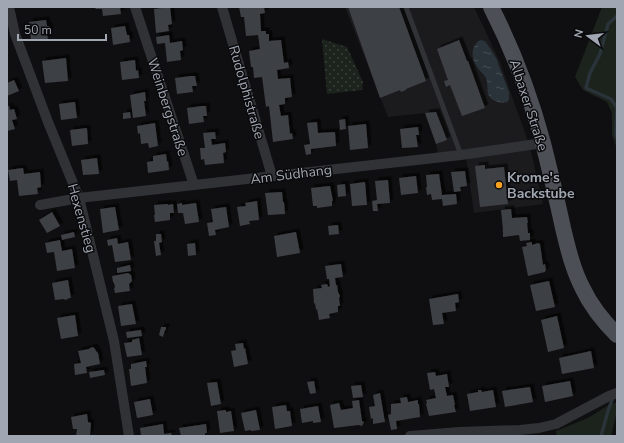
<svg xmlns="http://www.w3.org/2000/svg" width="624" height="443" font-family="'Nunito Sans',sans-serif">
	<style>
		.built { fill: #1b1b1e }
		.grass { fill: #1c231c }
		.park { fill: url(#park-dots) }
		.water { fill: url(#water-ripples) }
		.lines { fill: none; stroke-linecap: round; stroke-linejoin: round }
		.stream { stroke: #293339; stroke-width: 3.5 }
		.building { fill: #3e3f44; filter: url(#shadow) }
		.lane { stroke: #303236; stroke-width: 5 }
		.street { stroke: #303236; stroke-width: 10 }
		.primary { stroke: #4c4f55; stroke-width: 16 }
		.poi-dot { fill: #f8a120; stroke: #0a0a0c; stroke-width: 1.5 }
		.labels { text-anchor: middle; stroke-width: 3; stroke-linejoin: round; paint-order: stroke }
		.street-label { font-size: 14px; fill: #a0a7b2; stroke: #0a0a0c }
		.poi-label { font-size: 14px; font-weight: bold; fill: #a0a7b2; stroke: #0a0a0c; text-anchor: start }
	</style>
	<defs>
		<pattern id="park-dots" width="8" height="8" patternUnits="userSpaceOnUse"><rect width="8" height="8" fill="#1c231c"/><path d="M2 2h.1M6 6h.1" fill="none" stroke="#3a403b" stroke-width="1.8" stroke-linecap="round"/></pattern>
		<pattern id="water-ripples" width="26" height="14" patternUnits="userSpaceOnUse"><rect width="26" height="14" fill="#293339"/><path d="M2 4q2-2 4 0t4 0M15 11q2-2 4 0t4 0" fill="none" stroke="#454e53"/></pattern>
		<filter id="shadow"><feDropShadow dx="3.5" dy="-3.5" stdDeviation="0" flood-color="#0009"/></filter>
	</defs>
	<rect width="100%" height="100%" fill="#0f0f11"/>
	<!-- built -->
	<polygon class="built" points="345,7 474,7 500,62 530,147 543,204 474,213 466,156 439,159 436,144 425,113 388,117"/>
	<!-- grass -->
	<g class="grass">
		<polygon points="602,7 617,7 617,149 612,135 612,113 607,102 583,90 575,77"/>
		<polygon points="617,402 617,412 611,436 557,436 556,431 588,418 607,406"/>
	</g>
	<!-- park -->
	<polygon class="park" points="322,39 347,47 363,82 362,90 327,94"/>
	<!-- water -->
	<path class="water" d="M 480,40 L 485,41 L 490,48 L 496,58 L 509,92 L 509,100 L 507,102 C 500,104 491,101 488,94 C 487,89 488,83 486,78 C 484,74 480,72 478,68 C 471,59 470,47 480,40 Z"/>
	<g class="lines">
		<!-- stream -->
		<g class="stream">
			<polyline points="617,16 608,24 600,54 590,73 586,88 611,99 617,108 616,135 617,138"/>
			<polyline points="601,436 608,411 613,397"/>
		</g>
	</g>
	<!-- building -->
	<g class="building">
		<polygon points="94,7 120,7 121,14 103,16 102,9 96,9"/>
		<polygon points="170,7 172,24 168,25 169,31 156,33 154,9"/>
		<polygon points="239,7 264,7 265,13 260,14 261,31 266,31 266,34 269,34 269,41 281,40 284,63 288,62 289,68 277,70 278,79 290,78 292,97 285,98 285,104 279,105 281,116 288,115 290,134 292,133 293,139 273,142 269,106 266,107 262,77 254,78 253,67 251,67 249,51 260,49 258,35 246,36 244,17 241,17"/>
		<polygon points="348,7 399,7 426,81 406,89 406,90 401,92 400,90 380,98"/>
		<polygon points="46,20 47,26 49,26 50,32 47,33 48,39 31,41 29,22"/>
		<polygon points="125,26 127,35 129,35 130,42 113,45 111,28"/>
		<polygon points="169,35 170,43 182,41 183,50 180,51 181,60 167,62 165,43 157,44 156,37"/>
		<polygon points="459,40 467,61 468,61 485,108 462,116 450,85 446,87 444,81 448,80 437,49"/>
		<polygon points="66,58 68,81 45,83 42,61"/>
		<polygon points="135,60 136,71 138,70 139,78 122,80 120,62"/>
		<polygon points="191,76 195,76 197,86 192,86 193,92 177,94 175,78"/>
		<polygon points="14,80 19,91 7,96 7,83"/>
		<polygon points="145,92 146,101 144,101 146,116 133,118 130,95"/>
		<polygon points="75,102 77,118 61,120 59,104"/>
		<polygon points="7,106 9,106 10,110 14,109 17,119 12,120 15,129 7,131"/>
		<polygon points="202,106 206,106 207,116 203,116 204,122 189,124 187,108"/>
		<polygon points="130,112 131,118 123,119 123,113"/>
		<polygon points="436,112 447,140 436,144 425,113"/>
		<polygon points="345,119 346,129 340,130 339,120"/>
		<polygon points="317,122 318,133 335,132 336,146 311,149 311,154 306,155 304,145 310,144 307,123"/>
		<polygon points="155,123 158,146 149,148 148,143 141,144 140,133 138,134 137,126"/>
		<polygon points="366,124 368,148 350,150 348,126"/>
		<polygon points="418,127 419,135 416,135 418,147 402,148 400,129"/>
		<polygon points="87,128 88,144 72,146 70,130"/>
		<polygon points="215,132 216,139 211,139 212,145 225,143 226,152 223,153 224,163 205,165 204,159 201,160 200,148 205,148 203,133"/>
		<polygon points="166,154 167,162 168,161 169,170 148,173 147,162 153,161 153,156"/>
		<polygon points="97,158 99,174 83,175 81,160"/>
		<polygon points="485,165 485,169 504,167 508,204 480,207 475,166"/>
		<polygon points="23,168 24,174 40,172 41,187 37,188 38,194 19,196 17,180 10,181 8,170"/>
		<polygon points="465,171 467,186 460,187 461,191 454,192 451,172"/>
		<polygon points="439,174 442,195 456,194 457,204 443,206 442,199 432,200 431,194 427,195 426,187 427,187 426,175"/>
		<polygon points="416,176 418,193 401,195 399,178"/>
		<polygon points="388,180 390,203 377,204 378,211 373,211 372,201 377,200 375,181"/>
		<polygon points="365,182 367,205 352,206 350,184"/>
		<polygon points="345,184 346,196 338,197 337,185"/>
		<polygon points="330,186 333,201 332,201 332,206 317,208 317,206 313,206 311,188"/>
		<polygon points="282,192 283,202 284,202 285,214 268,215 265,193"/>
		<polygon points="257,201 259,220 249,221 250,224 240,226 237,207 246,206 245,203"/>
		<polygon points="182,203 182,205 196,203 199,222 185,224 183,213 178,213 177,204"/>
		<polygon points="168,204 168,205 173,204 174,213 170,213 170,220 155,222 154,215 155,215 154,205"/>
		<polygon points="115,207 119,230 103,233 100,209"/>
		<polygon points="226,207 229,227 215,230 216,235 209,236 207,223 213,222 211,209"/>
		<polygon points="511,209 512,218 527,217 528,223 527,223 528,233 530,233 530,240 520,241 519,235 503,237 503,231 502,230 503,230 501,210"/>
		<polygon points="52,212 60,226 47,233 39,220"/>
		<polygon points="338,225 339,234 329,235 328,226"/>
		<polygon points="74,232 75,237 62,240 61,235"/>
		<polygon points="296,232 300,253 277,257 274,236"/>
		<polygon points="156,234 161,234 162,242 159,243 161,255 156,256 154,241 156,241"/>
		<polygon points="117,238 118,244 128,242 131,260 115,262 112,245 108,246 107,240"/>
		<polygon points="60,240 62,251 72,249 75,268 57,271 54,252 47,253 45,243"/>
		<polygon points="532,242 532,245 538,243 540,244 543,265 545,264 546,271 545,271 545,272 528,276 522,247 527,246 526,243"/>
		<polygon points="195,243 196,255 188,256 187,244"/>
		<polygon points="341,264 343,277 335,278 336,285 337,285 338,292 340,296 339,298 340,306 338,306 338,312 329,314 330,318 319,320 317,309 316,310 315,303 314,304 313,289 322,288 321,285 327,284 328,287 330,286 329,279 327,279 325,266"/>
		<polygon points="130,265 131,271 117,273 117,268"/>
		<polygon points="128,273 131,275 132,281 129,284 130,291 115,293 114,289 115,287 114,283 113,282 112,276"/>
		<polygon points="68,280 71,298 69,298 68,299 65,300 64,299 55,300 52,283"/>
		<polygon points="549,281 555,307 536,311 530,285"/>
		<polygon points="458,294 459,302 455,303 456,311 442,313 444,324 433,325 429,299"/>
		<polygon points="132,304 136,324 121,326 118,306"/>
		<polygon points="75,315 78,336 61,339 57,318"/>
		<polygon points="557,316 564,348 548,352 541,320"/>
		<polygon points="161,327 166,327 166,330 165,330 163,337 159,335"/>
		<polygon points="141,330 142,336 127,338 126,332"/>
		<polygon points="139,338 142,355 127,357 124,343 132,342 132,340"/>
		<polygon points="243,343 244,349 245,348 248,364 234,367 231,351 236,350 235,344"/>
		<polygon points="93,347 95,349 96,351 98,353 100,364 86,367 87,373 75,375 74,364 81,363 78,351 89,349 90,348"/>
		<polygon points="591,351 594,368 562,374 559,358"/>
		<polygon points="146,361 147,367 145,367 147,383 131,386 129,369 131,369 131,364"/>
		<polygon points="104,370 105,375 90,378 89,372"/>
		<polygon points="435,372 436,376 447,374 449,387 445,387 447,396 453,395 455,405 454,405 456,412 429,416 426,404 427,403 426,400 436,398 434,389 430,390 427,373"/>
		<polygon points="314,381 316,393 310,394 307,382"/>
		<polygon points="570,381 573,396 545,402 542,386"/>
		<polygon points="217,382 221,404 211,406 207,383"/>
		<polygon points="361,385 363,397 353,398 351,386"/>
		<polygon points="530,387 533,402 505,407 502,391"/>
		<polygon points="478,390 481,390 482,392 493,390 496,407 470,411 467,394 478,392"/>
		<polygon points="380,393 385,422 373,424 373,418 371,419 369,407 375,406 373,395"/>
		<polygon points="407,397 408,402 418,400 418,404 419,404 420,417 396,421 397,429 391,430 388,415 391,414 391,404 401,403 400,398"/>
		<polygon points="150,399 153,415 137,418 134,402"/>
		<polygon points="359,400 362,421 364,422 362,426 359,425 334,428 330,405 339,403 341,410 353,408 352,401"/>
		<polygon points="286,405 287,411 290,411 292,426 275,429 272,407"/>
		<polygon points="318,406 321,422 313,423 313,421 302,423 300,409"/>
		<polygon points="226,410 226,412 231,411 234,431 220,433 217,411"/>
		<polygon points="256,410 260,430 251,431 251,430 245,431 241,413"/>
		<polygon points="87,414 88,422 91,423 90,436 76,436 77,429 73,429 71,417"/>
		<polygon points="163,424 164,434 171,433 172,436 141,436 140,428"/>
		<polygon points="206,424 207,433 205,433 205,436 181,436 179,428"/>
	</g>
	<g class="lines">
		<!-- lane -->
		<polyline class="lane" points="406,7 461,155"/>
		<!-- street -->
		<g class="street">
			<polyline points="9,7 15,34 48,122 79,198 114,341 129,436"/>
			<polyline points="135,7 194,185"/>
			<polyline points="222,7 272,176"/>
			<polyline points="40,205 79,198 461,155 543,143"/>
			<polyline points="410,436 459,432 520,430 539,428 556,424 609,396 617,393"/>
		</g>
		<!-- primary -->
		<path class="primary" d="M 491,7 C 513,50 530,95 543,143 C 550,171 557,200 563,228 C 568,249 573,270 583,289 C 591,306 603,321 617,335"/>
	</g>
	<!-- markers -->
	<circle class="poi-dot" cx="499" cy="185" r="4"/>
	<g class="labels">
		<!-- street labels -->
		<g class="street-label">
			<text transform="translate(247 92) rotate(74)" y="5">Rudolphistraße</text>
			<text transform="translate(529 105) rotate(72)" y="5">Albaxer Straße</text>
			<text transform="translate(168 107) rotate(72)" y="5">Weinbergstraße</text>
			<text transform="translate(291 174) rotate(-7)" y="5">Am Südhang</text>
			<text transform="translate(82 218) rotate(74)" y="5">Hexenstieg</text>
		</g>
		<!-- poi labels -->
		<g class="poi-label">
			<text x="507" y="182">Krome's<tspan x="507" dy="16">Backstube</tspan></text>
		</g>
	</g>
	<!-- border -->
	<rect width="624" height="443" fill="none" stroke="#a0a7b2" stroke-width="16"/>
	<!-- north arrow -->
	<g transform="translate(588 36) rotate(285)" stroke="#0a0a0c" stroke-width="3" paint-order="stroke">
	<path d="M0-3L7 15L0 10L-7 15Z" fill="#a0a7b2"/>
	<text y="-6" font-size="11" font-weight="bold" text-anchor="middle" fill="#a0a7b2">N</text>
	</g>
	<!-- scale -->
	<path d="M18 34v6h88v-6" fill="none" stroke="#a0a7b2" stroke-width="2"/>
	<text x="24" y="34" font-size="12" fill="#a0a7b2" stroke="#0a0a0c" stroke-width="3" paint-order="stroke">50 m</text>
</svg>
